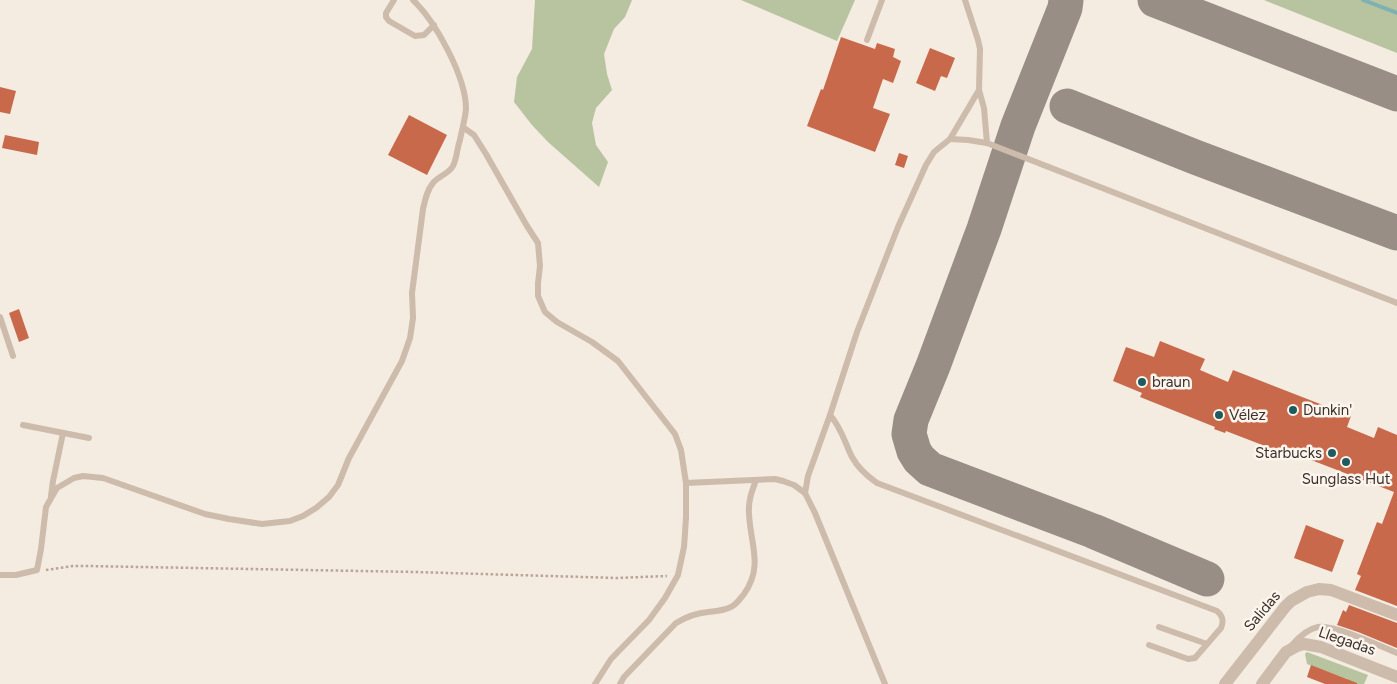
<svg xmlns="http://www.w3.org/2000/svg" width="1397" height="684" font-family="Figtree,sans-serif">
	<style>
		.green { fill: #b8c4a0 }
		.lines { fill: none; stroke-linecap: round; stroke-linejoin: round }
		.stream { stroke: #7fb0b2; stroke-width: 4 }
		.taxiway { stroke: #988e86; stroke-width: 35 }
		.building { fill: #c8694b }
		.path { stroke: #b9a596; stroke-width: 2.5; stroke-dasharray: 2.5 2.5; stroke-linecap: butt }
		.service { stroke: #cdbbac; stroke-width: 6 }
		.minor { stroke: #cdbbac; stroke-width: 12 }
		.minor-bridge { stroke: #cdbbac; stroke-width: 12 }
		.poi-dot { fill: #1f5a5e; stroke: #fbf5ee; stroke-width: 2 }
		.labels { text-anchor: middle; stroke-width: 5; stroke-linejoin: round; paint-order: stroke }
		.poi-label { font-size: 15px; fill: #3b302b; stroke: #fbf5ee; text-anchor: start }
		.street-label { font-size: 15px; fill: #3b302b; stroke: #fbf5ee }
	</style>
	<rect width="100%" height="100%" fill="#f4ebe1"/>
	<!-- green -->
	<g class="green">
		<polygon points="535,0 632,0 625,17 614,29 604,54 607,74 612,90 596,108 592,123 596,145 608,162 599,187 548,142 532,125 514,102 517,77 532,49"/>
		<polygon points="741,0 855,0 837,41"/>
		<polygon points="1264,0 1397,0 1397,53"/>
		<polygon points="1307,652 1368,675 1364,684 1345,684 1347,679 1307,664 1305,654"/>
	</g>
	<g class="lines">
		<!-- stream -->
		<polyline class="stream" points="1363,0 1397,13"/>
		<!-- taxiway -->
		<g class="taxiway">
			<polyline points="1066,0 1065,8 1018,126 984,229 933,366 911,420 909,434 914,451 919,459 930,469 1093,531 1207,579"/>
			<polyline points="1155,0 1397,94"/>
			<polyline points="1067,106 1195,157 1397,233"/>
		</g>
	</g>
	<!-- building -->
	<g class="building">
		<polygon points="841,37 875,49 877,43 895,49 893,57 901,61 893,83 883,79 873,108 890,114 875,152 807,126 821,89 823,90"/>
		<polygon points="930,48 955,58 947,78 941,76 935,91 916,83"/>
		<polygon points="0,87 16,91 10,114 0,112"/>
		<polygon points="409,115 447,135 427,175 388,155"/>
		<polygon points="5,135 39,142 37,155 2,148"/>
		<polygon points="899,153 908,156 904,168 895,165"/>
		<polygon points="19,309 29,338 19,342 9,313"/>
		<polygon points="1160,341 1205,359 1200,370 1228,382 1233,370 1351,416 1347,427 1374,438 1378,427 1397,435 1397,606 1355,590 1361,576 1357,574 1377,522 1382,524 1394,492 1293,453 1291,456 1226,431 1225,433 1214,429 1215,427 1140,397 1142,393 1113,381 1126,347 1154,357"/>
		<polygon points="1306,525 1344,540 1332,572 1294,558"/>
		<polygon points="1349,605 1397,623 1397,648 1358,632 1337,625 1343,610 1346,612"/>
		<polygon points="1311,665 1357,683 1357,684 1325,684 1307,677"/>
	</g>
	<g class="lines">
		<!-- path -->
		<polyline class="path" points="46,570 73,566 87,566 415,572 617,578 667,576"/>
		<!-- service -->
		<g class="service">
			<polyline points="394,0 386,13 386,17 389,21 415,36 424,35 434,25"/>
			<polyline points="867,40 882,0"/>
			<polyline points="979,90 984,108 987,143"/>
			<polyline points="464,128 474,135 486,154 527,226 538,243 540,266 538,283 538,296 545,312 557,322 592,342 618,361 675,434 681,450 686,483 686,518 684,547 678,575 665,598 649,620 611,659 595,684"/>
			<polyline points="950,139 968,140 987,143 1397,303"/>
			<polyline points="0,317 13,356"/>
			<path d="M 830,415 C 841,427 845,443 852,457 C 858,468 867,476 877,483 L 1217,611 C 1223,616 1224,621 1221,628 L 1195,658 L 1188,659 L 1149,645"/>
			<polyline points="23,425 89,438"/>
			<polyline points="686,483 775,479 783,481 794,485 805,493 815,513 885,684"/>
			<polyline points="805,493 808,476 830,415 857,332 898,227 926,165 934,152 950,139 979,90 980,49 978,40 965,0"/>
			<polyline points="51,496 53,481 63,433"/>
			<path d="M 0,575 L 16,575 L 37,570 L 41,549 L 46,507 L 57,488 L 74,478 L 83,476 L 103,478 L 205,514 L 229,519 L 262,524 L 290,521 L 303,516 L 316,508 L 329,497 L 338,485 L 349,458 L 402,361 L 410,338 L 413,318 L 412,293 L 423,209 C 425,200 427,190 433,183 C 438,176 449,174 453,166 C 457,158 457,148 460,140 C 462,129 465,120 466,109 C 466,77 436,22 413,0"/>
			<polyline points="1159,627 1207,644"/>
			<path d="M 1292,645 C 1299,637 1307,629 1318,627 C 1333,624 1380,646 1397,653"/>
			<path d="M 620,684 L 624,677 L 676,623 C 686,617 696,613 708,612 C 716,611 723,611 731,607 C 736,605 740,599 744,594 C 764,566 750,544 749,513 C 748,501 752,491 756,480"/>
		</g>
		<!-- minor -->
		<polyline class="minor" points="1262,684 1286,652 1297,646 1304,644 1321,647 1397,677"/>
		<!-- minor-bridge -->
		<polyline class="minor-bridge" points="1225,684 1285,607 1291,601 1307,592 1319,589 1331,590 1397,615"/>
	</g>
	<!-- markers -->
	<g class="poi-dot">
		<circle cx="1142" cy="382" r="5"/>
		<circle cx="1293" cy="410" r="5"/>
		<circle cx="1219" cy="415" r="5"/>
		<circle cx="1332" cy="453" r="5"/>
		<circle cx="1346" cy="462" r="5"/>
	</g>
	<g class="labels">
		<!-- poi labels -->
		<g class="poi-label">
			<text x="1152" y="387">braun</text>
			<text x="1303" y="415">Dunkin'</text>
			<text x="1229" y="420">Vélez</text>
			<text x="1322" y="458" text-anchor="end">Starbucks</text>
			<text x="1346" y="484" text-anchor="middle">Sunglass Hut</text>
		</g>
		<!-- street labels -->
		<g class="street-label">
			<text transform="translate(1262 611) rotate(-50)" y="5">Salidas</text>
			<text transform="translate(1347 641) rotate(19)" y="5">Llegadas</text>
		</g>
	</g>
</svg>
